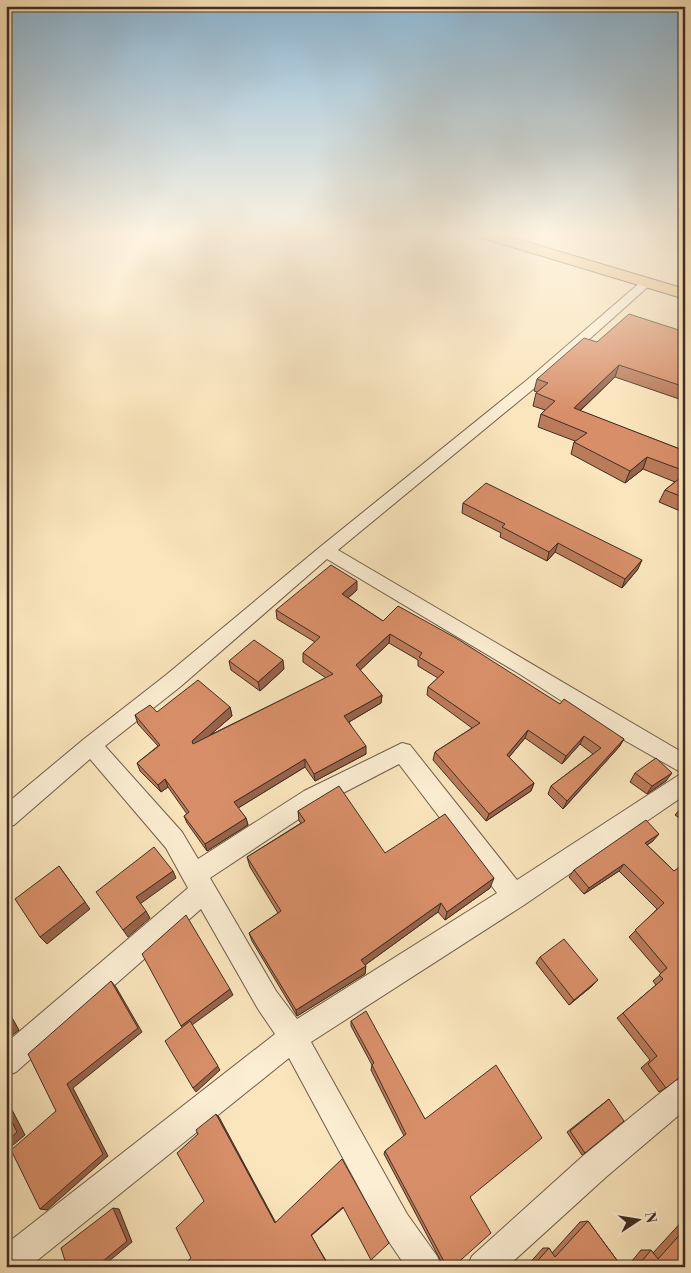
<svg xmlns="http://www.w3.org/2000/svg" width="691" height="1273" font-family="'Libre Bodoni',serif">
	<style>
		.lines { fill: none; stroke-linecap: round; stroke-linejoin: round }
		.minor-casing { stroke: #6f5b4a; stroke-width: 2 }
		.trunk-casing { stroke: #412d24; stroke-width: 2 }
		.minor { fill: #fceed3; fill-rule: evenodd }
		.trunk { fill: #edc27e; fill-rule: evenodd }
		.wall { fill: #ba7b5a; stroke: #412d24 }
		.shaded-wall { fill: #97644a; stroke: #412d24 }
		.building { fill: #d88f69; stroke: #412d24 }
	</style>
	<rect width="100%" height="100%" fill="#fae5bc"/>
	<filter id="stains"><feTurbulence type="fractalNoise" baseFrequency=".004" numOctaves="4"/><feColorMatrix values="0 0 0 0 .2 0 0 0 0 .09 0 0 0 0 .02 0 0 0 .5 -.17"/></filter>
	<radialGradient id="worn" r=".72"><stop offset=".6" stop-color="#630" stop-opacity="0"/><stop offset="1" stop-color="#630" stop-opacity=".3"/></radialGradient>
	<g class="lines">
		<defs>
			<g id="minor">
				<polygon points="6,233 14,233 6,239"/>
				<path d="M 647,279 L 651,280 L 653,282 L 651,284 L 537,386 L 338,550 L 685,754 L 685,795 L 524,905 L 311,1042 L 407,1214 L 437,1256 L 442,1267 L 406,1267 L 385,1236 L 289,1058 L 29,1267 L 6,1267 L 6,1244 L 275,1034 L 258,1009 L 201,909 L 16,1072 L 6,1076 L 6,1043 L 188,888 L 166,848 L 90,759 L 14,825 L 6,828 L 6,804 L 84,739 L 166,675 L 320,547 L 527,380 L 643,280 ZM 327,559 L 518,673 L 610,732 L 682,773 L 517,880 L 410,745 L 402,743 L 304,791 L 198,859 L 182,832 L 105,746 L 180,687 ZM 399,764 L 497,893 L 297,1019 L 276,991 L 210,878 L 320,805 Z"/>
				<polygon points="685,1077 685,1110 606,1177 507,1267 467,1267 472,1256 584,1155 675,1081"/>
			</g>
			<polygon id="trunk" points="474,233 497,233 685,289 685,299 476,236"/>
		</defs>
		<!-- minor casing -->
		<use href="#minor" class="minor-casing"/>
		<!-- trunk casing -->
		<use href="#trunk" class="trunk-casing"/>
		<!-- minor -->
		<use href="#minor" class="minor"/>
		<!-- trunk -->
		<use href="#trunk" class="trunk"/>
	</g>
	<!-- wall -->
	<g class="wall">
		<polygon points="685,332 685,401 615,377 580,411 685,451 685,513 659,502 665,490 675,482 643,469 625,483 571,454 574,442 575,441 538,427 541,414 545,410 533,406 536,393 537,392 534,391 537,379 597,342"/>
		<polygon points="463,503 638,569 622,588 555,552 547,561 500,537 501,533 462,513"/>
		<polygon points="357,590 348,598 383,621 560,704 624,739 619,747 563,809 548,794 551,786 593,754 580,744 562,764 525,738 509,757 534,783 531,791 486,821 433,760 435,752 472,728 427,695 428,687 438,678 418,666 418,660 389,643 360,670 382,695 381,703 349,722 366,754 315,781 305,767 238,808 246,818 248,825 207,851 187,823 184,816 187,814 168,787 161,792 140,771 137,763 158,746 138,724 135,715 157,712 230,707 232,716 210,735 326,678 303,662 303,653 315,642 277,619 276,610"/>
		<polygon points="229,661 284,669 260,691 231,670"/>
		<polygon points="635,773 666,781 647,794 630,782"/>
		<polygon points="685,803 685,822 675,815"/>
		<polygon points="298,811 385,853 490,888 445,920 438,912 365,965 365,974 297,1016 252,941 249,933 278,913 250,867 247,857 301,823 299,821"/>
		<polygon points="653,841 647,845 674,871 682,1025 666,1088 659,1092 641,1068 650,1060 617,1018 656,985 653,981 661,974 629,937 657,909 619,871 584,894 569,877 574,870"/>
		<polygon points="540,957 598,980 592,986 569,1005 536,963"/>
		<polygon points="351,1021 425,1119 470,1197 453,1267 444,1267 384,1154 385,1151 404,1136 371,1070 372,1065 351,1026"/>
		<polygon points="609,1099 585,1153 582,1155 567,1132"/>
		<polygon points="685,1218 685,1267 627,1267 641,1250 651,1250 653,1253"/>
		<polygon points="588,1221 622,1267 526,1267 543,1248 549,1248 552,1253 580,1222"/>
	</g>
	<!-- shaded-wall -->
	<g class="shaded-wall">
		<polygon points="619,365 615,377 570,420 574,408"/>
		<polygon points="647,457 643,469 625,483 630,471"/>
		<polygon points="558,543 555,552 547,561 549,552"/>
		<polygon points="642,560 638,569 622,588 625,579"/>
		<polygon points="357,581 357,590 342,603 342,594"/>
		<polygon points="390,634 389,643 356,674 356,665"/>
		<polygon points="283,660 284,669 260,691 258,682"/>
		<polygon points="382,695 381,703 344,725 344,716"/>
		<polygon points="230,707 232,716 194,749 192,741"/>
		<polygon points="528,730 525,738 505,762 507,755"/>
		<polygon points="584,736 580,744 562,764 566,756"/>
		<polygon points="624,739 619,747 563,809 567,801"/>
		<polygon points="366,746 366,754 315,781 314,774"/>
		<polygon points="305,759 305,767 235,810 234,802"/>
		<polygon points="672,773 666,781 647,794 652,786"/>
		<polygon points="165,779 168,787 161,792 158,785"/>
		<polygon points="534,783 531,791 486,821 489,814"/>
		<polygon points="246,818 248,825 207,851 205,844"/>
		<polygon points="659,834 653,841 640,850 645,843"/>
		<polygon points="624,864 619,871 584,894 589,888"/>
		<polygon points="59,866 90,909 47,944 40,937"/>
		<polygon points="173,871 176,878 140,904 136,897"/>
		<polygon points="494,878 490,888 445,920 447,912"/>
		<polygon points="441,903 438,912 361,968 361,960"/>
		<polygon points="146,911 150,918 128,937 123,930"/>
		<polygon points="366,966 365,974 297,1016 296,1010"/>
		<polygon points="598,980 592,986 569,1005 574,1000"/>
		<polygon points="111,981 116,987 142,1032 73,1088 108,1156 47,1210 40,1209 67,1084"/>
		<polygon points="230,989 233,995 192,1025 220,1070 196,1092 193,1088 185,1031 181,1026"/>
		<polygon points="6,1007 19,1030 6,1040"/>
		<polygon points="6,1098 25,1135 6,1151"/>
		<polygon points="216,1114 219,1117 276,1223 275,1223"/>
		<polygon points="343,1207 343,1208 311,1236 330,1267 329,1267 311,1235"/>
		<polygon points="113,1208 119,1209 132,1242 102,1267 96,1267"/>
	</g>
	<!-- building -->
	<g class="building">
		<polygon points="629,314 685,332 685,387 619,365 574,408 685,451 685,471 647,457 630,471 574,442 587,433 541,414 555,401 536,393 548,383 537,379 584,338 597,342"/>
		<polygon points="685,474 685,498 665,490"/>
		<polygon points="486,483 642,560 625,579 558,543 549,552 502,527 505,524 463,503"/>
		<polygon points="331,565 357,581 342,594 383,621 398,606 456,638 560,704 564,699 624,739 567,801 551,786 601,748 584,736 566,756 528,730 507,755 534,783 489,814 435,752 480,723 428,687 444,672 419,657 422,653 390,634 356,665 382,695 344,716 366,746 314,774 305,759 234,802 246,818 205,844 184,816 189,812 165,779 158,785 137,763 160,745 135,715 150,705 157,712 198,680 230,707 192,741 193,744 333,674 303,653 320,637 276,610"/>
		<polygon points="254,640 283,660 258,682 229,661"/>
		<polygon points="656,758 672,773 652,786 635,773"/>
		<polygon points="339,786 385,853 445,814 494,878 447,912 441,903 361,960 366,966 296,1010 249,933 281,911 247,857 305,821 298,811"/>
		<polygon points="685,803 685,810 681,808"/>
		<polygon points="646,820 659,834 645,843 674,871 685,863 685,1023 682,1025 685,1029 685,1073 666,1088 648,1064 657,1056 623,1013 663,979 659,975 667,968 635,930 664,903 624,864 589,888 574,870"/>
		<polygon points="154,847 173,871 136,897 146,911 123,930 96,892"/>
		<polygon points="59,866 85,902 40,937 15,899"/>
		<polygon points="186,915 230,989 181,1026 142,954"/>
		<polygon points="564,939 598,980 574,1000 540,957"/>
		<polygon points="111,981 138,1028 67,1084 103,1154 40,1209 11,1150 56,1111 28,1054"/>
		<polygon points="366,1011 425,1119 496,1065 542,1138 470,1197 491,1233 453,1267 447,1267 385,1151 406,1134 372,1065 374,1063 351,1021"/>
		<polygon points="6,1015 12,1025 6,1029"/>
		<polygon points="190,1021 218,1066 193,1088 165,1041"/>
		<polygon points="609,1099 624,1121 585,1153 570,1131"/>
		<polygon points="6,1110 17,1132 6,1142"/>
		<polygon points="216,1114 275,1223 342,1159 389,1243 371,1260 343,1207 311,1235 329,1267 181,1267 191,1258 176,1228 204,1201 177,1153 198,1134 196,1130"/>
		<polygon points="113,1208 127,1241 96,1267 67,1267 61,1248"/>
		<polygon points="588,1221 622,1267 532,1267 549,1248 555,1257"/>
		<polygon points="685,1229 685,1267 637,1267 651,1250 658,1259"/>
	</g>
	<!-- sky -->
	<linearGradient id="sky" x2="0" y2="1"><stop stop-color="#8cb8d6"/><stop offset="0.57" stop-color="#fdf3e1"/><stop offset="1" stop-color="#fdf3e1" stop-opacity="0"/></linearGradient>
	<rect width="691" height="411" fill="url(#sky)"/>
	<!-- margin -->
	<rect width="691" height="1273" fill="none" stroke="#fae5bc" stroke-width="25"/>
	<rect x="8" y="8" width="676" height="1258" fill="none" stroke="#412d24" stroke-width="2.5"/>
	<rect x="12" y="12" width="666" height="1248" fill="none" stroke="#412d24"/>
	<!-- north arrow -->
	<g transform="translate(638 1220) rotate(78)" stroke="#fceed3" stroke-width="4" paint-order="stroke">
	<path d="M0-4L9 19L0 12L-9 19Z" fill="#412d24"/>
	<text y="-8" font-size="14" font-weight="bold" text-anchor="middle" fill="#412d24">N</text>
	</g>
	<rect width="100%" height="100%" filter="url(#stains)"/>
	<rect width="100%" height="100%" fill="url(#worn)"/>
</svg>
